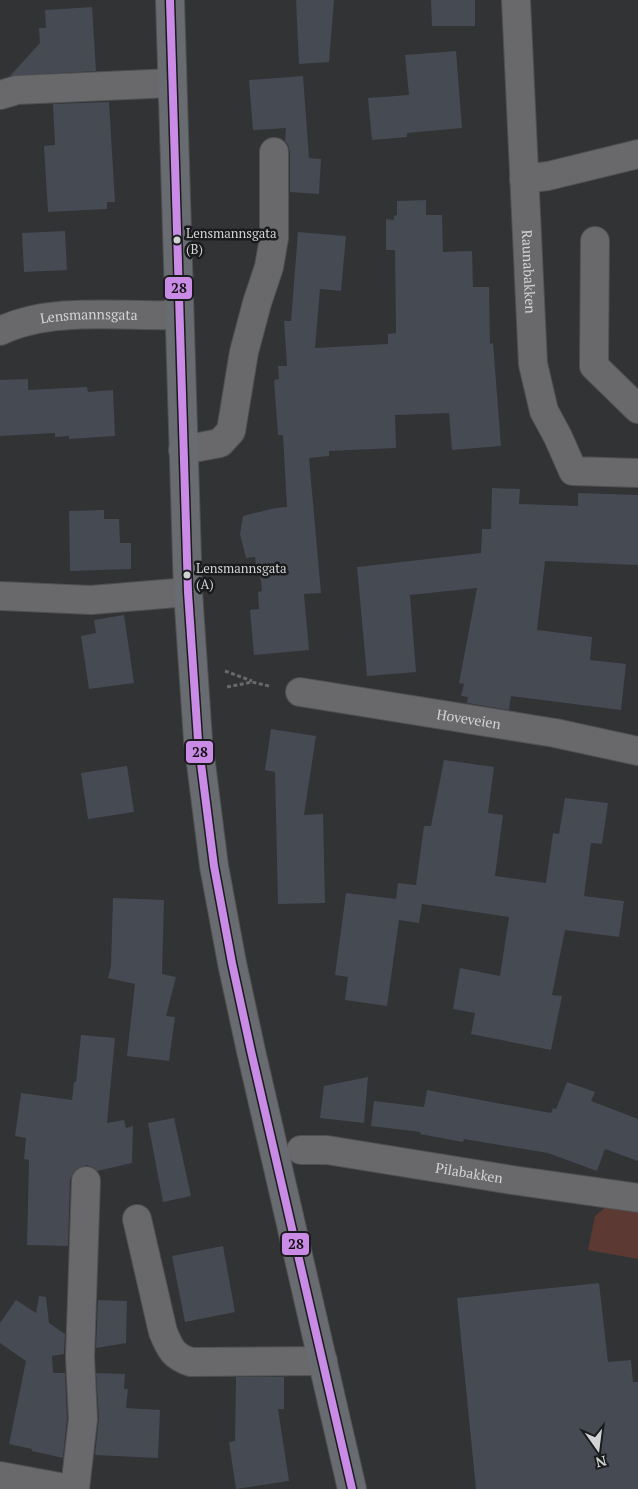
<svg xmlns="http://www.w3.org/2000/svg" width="638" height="1489" font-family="'PT Serif',serif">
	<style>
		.green { fill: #5c3933 }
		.building { fill: #454a53 }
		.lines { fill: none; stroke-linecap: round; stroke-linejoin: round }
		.minor-casing { stroke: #4f5051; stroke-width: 30 }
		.major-casing { stroke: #4f5051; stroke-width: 30 }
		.path { stroke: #68696a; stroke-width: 3; stroke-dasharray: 4 2.5; stroke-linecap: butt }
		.minor { stroke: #69696b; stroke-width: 28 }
		.major { stroke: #686b70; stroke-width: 28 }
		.bus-1-casing { stroke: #1a1b1c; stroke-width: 11 }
		.bus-1 { stroke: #ca8be6; stroke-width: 8 }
		.bus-dot { fill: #d2d3d5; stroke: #1a1b1c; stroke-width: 2 }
		.labels { text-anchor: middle; stroke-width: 5; stroke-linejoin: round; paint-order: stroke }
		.bus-label { font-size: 13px; fill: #d2d3d5; stroke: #1a1b1c; text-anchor: start }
		.street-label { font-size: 14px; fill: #d2d3d5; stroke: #1a1b1c }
		.line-badge { stroke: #1a1b1c; stroke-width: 2 }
		.pale-badge-label { font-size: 14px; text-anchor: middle; font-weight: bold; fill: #111 }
	</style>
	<rect width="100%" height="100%" fill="#323335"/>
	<!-- green -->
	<polygon class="green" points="606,1207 638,1209 638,1259 588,1250 595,1216"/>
	<!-- building -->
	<g class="building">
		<polygon points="296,0 334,0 329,62 299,64"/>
		<polygon points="431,0 475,0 475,26 432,26"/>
		<polygon points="92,7 96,71 10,76 40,43 39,28 46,28 45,10"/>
		<polygon points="456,51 462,128 407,133 407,137 372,140 368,98 409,95 405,55"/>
		<polygon points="303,76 309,158 321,159 319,194 290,192 290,152 288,145 285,141 286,128 253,130 249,80"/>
		<polygon points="109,102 115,202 107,202 107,209 48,212 44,146 55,145 53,104"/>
		<polygon points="426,200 426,215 442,215 443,252 472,251 473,287 489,287 490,344 493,343 501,446 452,450 449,413 395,415 396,448 329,451 329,456 309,458 321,593 304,594 309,650 254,655 250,610 259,609 258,592 262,591 259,565 256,565 255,557 246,558 240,534 243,516 276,508 287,507 283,435 278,435 274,380 279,379 278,366 287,366 284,321 291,321 298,232 346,236 341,291 320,289 315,348 388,344 388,334 396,333 395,250 386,250 386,219 394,220 394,216 397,215 397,201"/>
		<polygon points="65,231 67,270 24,272 22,233"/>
		<polygon points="28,379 28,390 87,387 88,392 113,390 115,436 69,439 69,436 55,437 55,433 0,436 0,380"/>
		<polygon points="492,488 520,489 519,504 578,506 578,493 638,495 638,565 545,561 537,630 592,637 590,660 626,664 621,710 511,696 509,710 467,703 468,697 461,696 464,684 459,683 477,588 410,595 416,672 367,676 357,567 481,553 482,529 491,529"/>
		<polygon points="104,510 104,519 119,519 120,543 131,543 131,569 70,571 69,511"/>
		<polygon points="124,615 134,683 89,689 81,636 96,633 94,620"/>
		<polygon points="271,729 316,736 304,815 323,814 325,903 278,904 275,772 265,770"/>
		<polygon points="444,760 494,767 488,813 503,815 495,876 546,883 553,833 559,834 565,798 608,803 602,844 591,843 584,896 624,901 619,937 565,930 552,995 562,996 551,1050 471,1034 475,1013 453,1009 460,968 500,976 509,917 422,904 419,923 399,920 387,1006 345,1000 348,977 335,975 346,893 396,899 398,883 416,885 424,826 431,826"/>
		<polygon points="127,766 134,812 88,819 81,773"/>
		<polygon points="113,898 164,900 162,974 176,977 166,1016 175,1017 169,1061 127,1056 135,984 108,978 111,966"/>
		<polygon points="81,1035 115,1038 107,1123 124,1120 126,1128 133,1126 132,1163 97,1171 94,1168 87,1165 78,1168 73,1173 70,1180 68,1246 27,1245 29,1160 24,1159 26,1138 15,1136 21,1093 72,1100 74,1082 76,1082"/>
		<polygon points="368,1077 364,1123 320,1118 324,1086"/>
		<polygon points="567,1082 595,1092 591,1101 638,1119 638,1161 605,1149 597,1171 548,1153 464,1139 463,1142 420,1134 421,1132 371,1126 374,1101 424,1107 427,1090 551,1113 553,1108 556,1109"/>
		<polygon points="174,1118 191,1196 163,1202 148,1123"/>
		<polygon points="223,1246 235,1312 185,1322 172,1256"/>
		<polygon points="599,1283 608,1362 631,1360 633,1382 638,1382 638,1489 476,1489 457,1298"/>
		<polygon points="39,1296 46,1297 49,1323 65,1334 64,1354 52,1356 53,1373 65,1373 67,1418 63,1458 32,1451 32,1449 9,1444 26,1361 0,1343 0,1323 16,1300 36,1313"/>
		<polygon points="98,1300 127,1301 126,1343 96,1348"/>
		<polygon points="96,1373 125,1374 124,1389 128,1389 126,1408 160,1410 158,1458 95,1455 99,1418"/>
		<polygon points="236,1377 284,1377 284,1409 278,1409 289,1481 236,1489 229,1442 235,1441"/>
	</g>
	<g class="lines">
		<defs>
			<g id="minor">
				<path id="s1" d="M 516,0 L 533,364 L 544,411 L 558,437 L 573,471 L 638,473"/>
				<polyline points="0,95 17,90 172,83"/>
				<polyline points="524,179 548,176 638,154"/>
				<polyline points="595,241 594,366 638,409"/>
				<path id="s2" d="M 0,331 C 52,306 123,317 179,315"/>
				<polyline points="183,450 220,443 231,431 244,352 257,303 269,267 274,238 274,152"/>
				<polyline points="0,596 91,600 188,592"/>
				<path id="s3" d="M 300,692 L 555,733 L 638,751"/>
				<path id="s4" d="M 301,1150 L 327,1150 L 512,1180 L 638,1198"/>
				<path d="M 137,1219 L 163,1332 C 170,1349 174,1357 191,1362 L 323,1361"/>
				<polyline points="0,1476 70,1489"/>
				<polyline points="75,1489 83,1419 80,1357 86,1181"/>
			</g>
			<polyline id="major" points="170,0 188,592 198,740 214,866 232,963 251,1051 352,1489"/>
		</defs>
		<!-- minor casing -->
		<use href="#minor" class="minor-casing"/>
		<!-- major casing -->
		<use href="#major" class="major-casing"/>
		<!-- path -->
		<g class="path">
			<polyline points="225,671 252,681"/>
			<polyline points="227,687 252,682 269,686"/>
		</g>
		<!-- minor -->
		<use href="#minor" class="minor"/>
		<!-- major -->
		<use href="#major" class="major"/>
		<defs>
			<polyline id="bus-1" points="170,0 188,592 198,740 214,866 232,963 251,1051 352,1489"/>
		</defs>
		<!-- bus-1 casing -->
		<use href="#bus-1" class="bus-1-casing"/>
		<!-- bus-1 -->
		<use href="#bus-1" class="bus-1"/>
	</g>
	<!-- markers -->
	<g class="bus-dot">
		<circle cx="177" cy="240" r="4.5"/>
		<circle cx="187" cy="575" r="4.5"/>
	</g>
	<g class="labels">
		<!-- bus labels -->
		<g class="bus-label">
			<text x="186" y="238">Lensmannsgata<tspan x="186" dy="16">(B)</tspan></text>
			<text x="196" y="573">Lensmannsgata<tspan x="196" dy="16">(A)</tspan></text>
		</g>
		<!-- street labels -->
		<g class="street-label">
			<text dy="5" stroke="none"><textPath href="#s1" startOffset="272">Raunabakken</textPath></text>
			<text dy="5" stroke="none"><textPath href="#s2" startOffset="91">Lensmannsgata</textPath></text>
			<text dy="5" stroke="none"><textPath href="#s3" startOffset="171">Hoveveien</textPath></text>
			<text dy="5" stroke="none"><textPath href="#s4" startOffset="170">Pilabakken</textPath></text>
		</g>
	</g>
	<g class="line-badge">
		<rect x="164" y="276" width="29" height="24" rx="5" fill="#ca8be6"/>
		<rect x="185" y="740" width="29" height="24" rx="5" fill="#ca8be6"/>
		<rect x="281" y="1232" width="29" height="24" rx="5" fill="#ca8be6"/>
	</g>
	<g class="pale-badge-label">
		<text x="179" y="293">28</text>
		<text x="200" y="757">28</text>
		<text x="296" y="1249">28</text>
	</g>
	<!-- north arrow -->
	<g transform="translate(598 1449) rotate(166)" stroke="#1a1b1c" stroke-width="4" paint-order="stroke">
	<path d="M0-4L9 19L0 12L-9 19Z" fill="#d2d3d5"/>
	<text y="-8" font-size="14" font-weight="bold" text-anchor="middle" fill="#d2d3d5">N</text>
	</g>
</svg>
